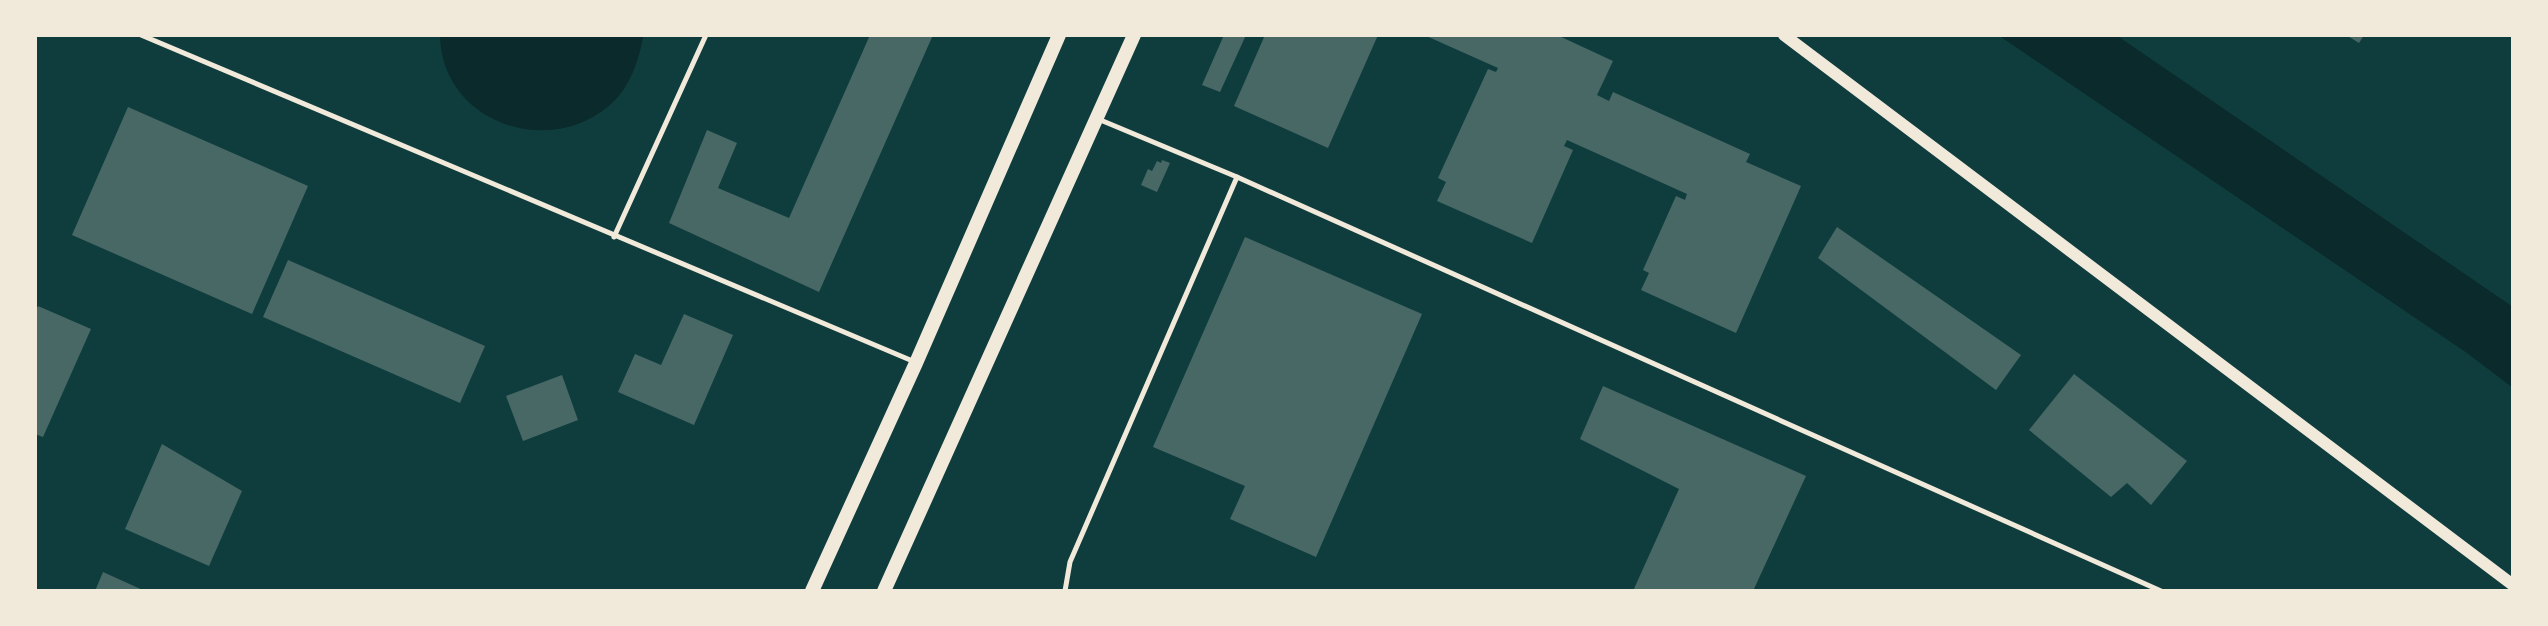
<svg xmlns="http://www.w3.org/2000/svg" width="2548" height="626" font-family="'Sofia Sans Condensed',sans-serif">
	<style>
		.water { fill: #0a2a2b }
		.building { fill: #486865 }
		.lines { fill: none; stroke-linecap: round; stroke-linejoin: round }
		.service { stroke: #f1e9da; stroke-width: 5 }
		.tertiary { stroke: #f1e9da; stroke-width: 12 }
		.secondary { stroke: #f1e9da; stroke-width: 14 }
	</style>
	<rect width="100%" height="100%" fill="#0f3d3e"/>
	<!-- water -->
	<g class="water">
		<path d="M 440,35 L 643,35 L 643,38 C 638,62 630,87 611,104 C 549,160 441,122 440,35 Z"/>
		<polygon points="1998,35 2116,35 2513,307 2513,388 2467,353"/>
	</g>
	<!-- building -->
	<g class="building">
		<polygon points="870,35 933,35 819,292 669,223 707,130 737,143 718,188 789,218"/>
		<polygon points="1224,35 1246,35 1220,92 1202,85"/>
		<polygon points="1265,35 1378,35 1328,148 1234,106"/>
		<polygon points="1424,35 1557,35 1613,61 1597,95 1609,101 1613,92 1750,154 1746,162 1801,186 1736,333 1641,290 1649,273 1643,270 1676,196 1685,200 1687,194 1567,140 1564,146 1573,150 1532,243 1437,201 1446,182 1438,178 1488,69 1496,72 1498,68"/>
		<polygon points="2346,35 2364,35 2359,43"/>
		<polygon points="128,107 308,186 252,314 72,235"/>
		<polygon points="1162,160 1170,163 1157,192 1141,185 1148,169 1152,171 1157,161 1161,163"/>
		<polygon points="1837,227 2021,355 1996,390 1818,258"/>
		<polygon points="1245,237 1422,314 1316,557 1230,519 1245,486 1153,447"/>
		<polygon points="288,260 485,346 460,403 263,317"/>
		<polygon points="38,306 91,329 43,437 35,434 35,312"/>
		<polygon points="684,314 733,335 694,425 618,392 635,354 661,365"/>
		<polygon points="2074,374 2187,461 2151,505 2127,483 2111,497 2029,430"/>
		<polygon points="562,375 578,420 523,441 506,396"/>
		<polygon points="1603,386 1806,476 1753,591 1633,591 1679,489 1580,439"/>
		<polygon points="162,444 242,491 209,566 125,529"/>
		<polygon points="103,572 145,591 95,591"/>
	</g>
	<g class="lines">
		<!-- service -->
		<g class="service">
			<polyline points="141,35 915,362"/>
			<polyline points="1098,119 1237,177 2161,591"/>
			<polyline points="614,237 706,35"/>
			<polyline points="1065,591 1070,562 1237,177"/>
		</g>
		<!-- tertiary -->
		<polyline class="tertiary" points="1784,35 2513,585"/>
		<!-- secondary -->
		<g class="secondary">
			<polyline points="812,591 916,363 1059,35"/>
			<polyline points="884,591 1134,35"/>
		</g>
	</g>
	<!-- border -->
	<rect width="2548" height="626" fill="none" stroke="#f1e9da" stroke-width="74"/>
</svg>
